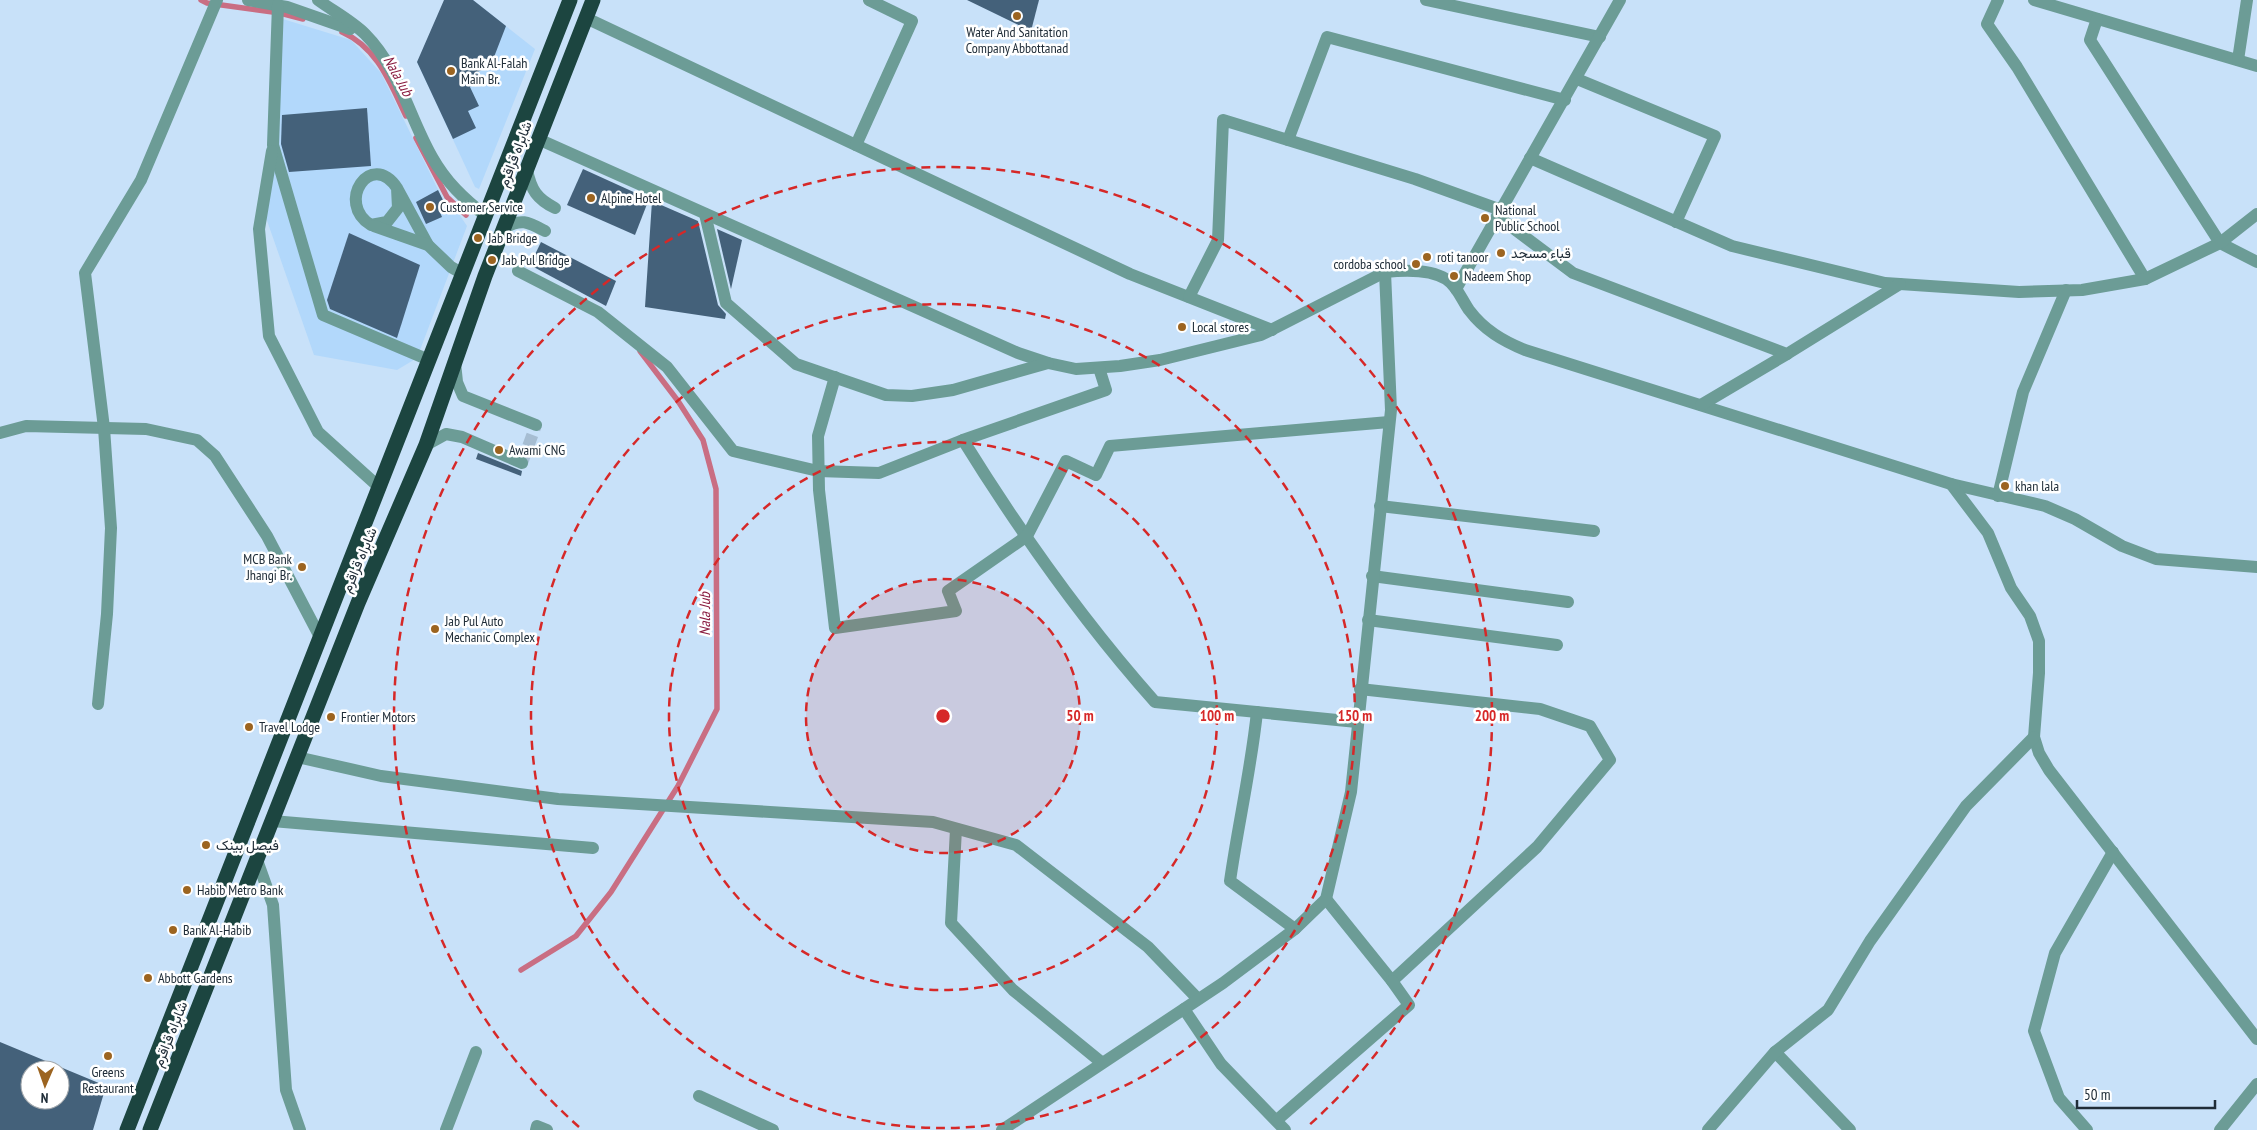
<svg xmlns="http://www.w3.org/2000/svg" width="2257" height="1130" font-family="'PT Sans Narrow',Vazirmatn,sans-serif">
	<style>
		.built { fill: #b2d8fb }
		.lines { fill: none; stroke-linecap: round; stroke-linejoin: round }
		.stream { stroke: #c96e83; stroke-width: 5.5 }
		.building { fill: #44617a; fill-rule: evenodd }
		.minor-tunnel { stroke: #a6bdd2; stroke-width: 12; stroke-dasharray: 12 6; stroke-linecap: butt }
		.minor { stroke: #6c9c96; stroke-width: 12 }
		.highway { stroke: #1c4540; stroke-width: 15 }
		.ring { fill: none; stroke: #d62828; stroke-width: 2.5; stroke-dasharray: 9 6 }
		.poi-dot { fill: #9c6420; stroke: #fff; stroke-width: 2 }
		.labels { text-anchor: middle; stroke-width: 5; stroke-linejoin: round; paint-order: stroke }
		.poi-label { font-size: 14px; fill: #202d38; stroke: #fff; text-anchor: start }
		.street-label { font-size: 14px; fill: #202d38; stroke: #fff }
		.water-label { font-size: 15px; font-style: italic; fill: #8a1d41; stroke: #fff }
		.centre { fill: #d62828; stroke: #fff; stroke-width: 2.5 }
		.ring-label { font-size: 15px; text-anchor: middle; font-weight: bold; fill: #d62828; stroke: #fff; stroke-width: 5; stroke-linejoin: round; paint-order: stroke }
	</style>
	<rect width="100%" height="100%" fill="#c8e1f9"/>
	<!-- built -->
	<g class="built">
		<polygon points="473,0 535,49 479,189 475,187 417,62"/>
		<polygon points="273,16 351,40 381,73 445,204 457,211 467,226 417,358 397,370 314,355 264,212"/>
	</g>
	<g class="lines">
		<!-- stream -->
		<g class="stream">
			<polyline points="201,0 207,3 280,13 303,19"/>
			<path d="M 342,32 C 378,48 390,83 406,116"/>
			<polyline points="416,138 447,197 466,215"/>
			<polyline points="521,970 576,936 611,892 678,786 717,709 716,489 703,440 678,401 640,351"/>
		</g>
	</g>
	<!-- building -->
	<g class="building">
		<polygon points="444,0 473,0 506,26 494,57 484,60 484,69 477,72 470,87 479,106 468,111 476,128 453,139 417,62"/>
		<polygon points="967,0 1039,0 1031,31"/>
		<polygon points="367,108 371,166 289,172 281,144 282,115"/>
		<polygon points="583,169 649,199 635,235 567,205"/>
		<polygon points="438,190 445,204 439,210 442,217 426,224 416,202"/>
		<polygon points="652,201 698,221 718,305 726,314 725,319 645,307"/>
		<polygon points="717,229 742,240 731,289"/>
		<polygon points="349,233 420,265 397,338 330,309 327,300"/>
		<polygon points="541,242 616,281 606,306 530,265"/>
		<polygon points="478,453 522,471 521,476 476,459"/>
		<path d="M 0,1042 L 106,1086 L 93,1130 L 0,1130 ZM 30,1070 L 60,1070 L 60,1100 L 30,1100 Z"/>
	</g>
	<g class="lines">
		<!-- minor-tunnel -->
		<polyline class="minor-tunnel" points="522,463 536,425"/>
		<!-- minor -->
		<g class="minor">
			<polyline points="248,0 287,7 350,29"/>
			<path d="M 318,0 C 333,11 352,21 365,34 C 399,68 409,117 432,157 C 446,182 464,199 486,216"/>
			<polyline points="1426,0 1600,37"/>
			<polyline points="1998,0 1987,24 2017,67 2145,279"/>
			<polyline points="2034,0 2257,66"/>
			<polyline points="278,5 273,145 323,315 429,360"/>
			<polyline points="586,18 1130,274 1272,330"/>
			<polyline points="2097,19 2090,40 2220,243 2257,262"/>
			<polyline points="2238,60 2247,0"/>
			<polyline points="1577,79 1715,136 1676,222"/>
			<path d="M 538,139 L 1018,353 L 1048,363 L 1076,369 L 1120,366 L 1160,360 L 1261,335 L 1385,272 C 1403,270 1430,269 1446,279 C 1457,286 1462,300 1469,310 C 1484,330 1503,341 1525,350 L 1951,484 L 2045,506 L 2075,519 L 2122,546 L 2156,559 L 2257,567"/>
			<polyline points="1288,140 1327,37 1565,100"/>
			<polyline points="856,145 912,21 869,0"/>
			<polyline points="272,151 259,229 269,336 318,432 380,488"/>
			<polyline points="1530,158 1732,246 1885,283 2019,292 2082,290 2145,279 2220,243 2257,214"/>
			<path d="M 527,170 C 531,190 537,199 555,208"/>
			<path d="M 397,188 L 398,208 L 387,222 L 371,225 C 335,203 371,149 397,188 L 428,245"/>
			<polyline points="705,214 726,303 796,364 886,395 912,396 953,390 1048,363"/>
			<polyline points="1497,216 1573,273 1787,354 1900,284"/>
			<polyline points="374,226 428,245 451,267 463,274"/>
			<path d="M 504,228 C 522,218 528,222 545,231"/>
			<polyline points="518,271 598,312 667,367 733,451 818,471 879,473 963,440"/>
			<polyline points="1456,289 1620,0"/>
			<polyline points="1189,297 1218,240 1223,120 1415,179 1501,210"/>
			<polyline points="455,363 457,382 463,396 536,425"/>
			<path d="M 1099,368 L 1106,390 L 963,440 C 1020,532 1083,621 1155,702 L 1357,722"/>
			<polyline points="835,377 818,436 819,490 835,628 956,611 948,591 1027,536 1066,461 1096,475 1110,446 1389,422"/>
			<polyline points="1701,405 1787,354"/>
			<polyline points="0,433 26,426 146,429 197,440 215,456 267,536 321,639"/>
			<polyline points="426,445 446,434 462,437 522,463"/>
			<polyline points="1951,484 1988,533 2011,588 2030,616 2039,641 2039,673 2034,737 2039,753 2049,770 2257,1039"/>
			<polyline points="1998,496 2023,392 2066,290"/>
			<polyline points="1380,506 1594,531"/>
			<polyline points="1372,576 1568,602"/>
			<polyline points="1368,620 1557,645"/>
			<polyline points="98,704 107,614 111,528 104,428 85,273 141,180 217,0"/>
			<path d="M 1257,712 C 1251,769 1238,825 1230,881 L 1295,929"/>
			<polyline points="297,757 381,776 558,799 933,822 1016,845 1148,947 1198,999"/>
			<polyline points="272,821 593,848"/>
			<polyline points="956,829 951,923 1013,990 1101,1062"/>
			<polyline points="257,860 273,905 286,1090 300,1130"/>
			<polyline points="1326,899 1392,981 1537,847 1610,760 1590,726 1540,709 1360,689"/>
			<polyline points="1184,1009 1221,1064 1285,1130"/>
			<polyline points="1775,1052 1850,1130"/>
			<polyline points="699,1096 773,1130"/>
			<polyline points="1277,1120 1409,1005 1392,981"/>
			<polyline points="446,1130 476,1052"/>
			<polyline points="536,1130 537,1126 547,1130"/>
			<polyline points="1002,1130 1223,983 1295,929 1326,899 1351,792 1391,410 1385,272"/>
			<polyline points="1708,1130 1775,1052 1828,1010 1870,941 1966,806 2034,737"/>
			<polyline points="2087,1130 2059,1098 2034,1031 2055,953 2113,852"/>
			<polyline points="2220,1130 2257,1084"/>
		</g>
		<!-- highway -->
		<g class="highway">
			<polyline points="127,1130 570,0"/>
			<polyline points="150,1130 358,603 426,445 485,276 593,0"/>
		</g>
	</g>
	<!-- distance rings -->
	<circle cx="943" cy="716" r="137" fill="#d62828" fill-opacity=".12"/>
	<g class="ring">
		<circle cx="943" cy="716" r="137"/>
		<circle cx="943" cy="716" r="274"/>
		<circle cx="943" cy="716" r="412"/>
		<path d="M579 1127A549 549 0 1 1 1307 1127"/>
	</g>
	<!-- markers -->
	<g class="poi-dot">
		<circle cx="1017" cy="16" r="5"/>
		<circle cx="451" cy="71" r="5"/>
		<circle cx="591" cy="198" r="5"/>
		<circle cx="430" cy="207" r="5"/>
		<circle cx="1485" cy="218" r="5"/>
		<circle cx="478" cy="238" r="5"/>
		<circle cx="1501" cy="253" r="5"/>
		<circle cx="1427" cy="257" r="5"/>
		<circle cx="492" cy="260" r="5"/>
		<circle cx="1416" cy="264" r="5"/>
		<circle cx="1454" cy="276" r="5"/>
		<circle cx="1182" cy="327" r="5"/>
		<circle cx="499" cy="450" r="5"/>
		<circle cx="2005" cy="486" r="5"/>
		<circle cx="302" cy="567" r="5"/>
		<circle cx="435" cy="629" r="5"/>
		<circle cx="331" cy="717" r="5"/>
		<circle cx="249" cy="727" r="5"/>
		<circle cx="206" cy="845" r="5"/>
		<circle cx="187" cy="890" r="5"/>
		<circle cx="173" cy="930" r="5"/>
		<circle cx="148" cy="978" r="5"/>
		<circle cx="108" cy="1056" r="5"/>
	</g>
	<g class="labels">
		<!-- poi labels -->
		<g class="poi-label">
			<text x="1017" y="37" text-anchor="middle">Water And Sanitation<tspan x="1017" dy="16">Company Abbottanad</tspan></text>
			<text x="461" y="68">Bank Al-Falah<tspan x="461" dy="16">Main Br.</tspan></text>
			<text x="601" y="203">Alpine Hotel</text>
			<text x="440" y="212">Customer Service</text>
			<text x="1495" y="215">National<tspan x="1495" dy="16">Public School</tspan></text>
			<text x="488" y="243">Jab Bridge</text>
			<text x="1511" y="258">قباء مسجد</text>
			<text x="1437" y="262">roti tanoor</text>
			<text x="502" y="265">Jab Pul Bridge</text>
			<text x="1406" y="269" text-anchor="end">cordoba school</text>
			<text x="1464" y="281">Nadeem Shop</text>
			<text x="1192" y="332">Local stores</text>
			<text x="509" y="455">Awami CNG</text>
			<text x="2015" y="491">khan lala</text>
			<text x="292" y="564" text-anchor="end">MCB Bank<tspan x="292" dy="16">Jhangi Br.</tspan></text>
			<text x="445" y="626">Jab Pul Auto<tspan x="445" dy="16">Mechanic Complex</tspan></text>
			<text x="341" y="722">Frontier Motors</text>
			<text x="259" y="732">Travel Lodge</text>
			<text x="216" y="850">فیصل بینک</text>
			<text x="197" y="895">Habib Metro Bank</text>
			<text x="183" y="935">Bank Al-Habib</text>
			<text x="158" y="983">Abbott Gardens</text>
			<text x="108" y="1077" text-anchor="middle">Greens<tspan x="108" dy="16">Restaurant</tspan></text>
		</g>
		<!-- street labels -->
		<g class="street-label">
			<text transform="translate(515 154) rotate(-69)" y="5">شاہراہ قراقرم</text>
			<text transform="translate(359 560) rotate(-67)" y="5">شاہراہ قراقرم</text>
			<text transform="translate(170 1034) rotate(-68)" y="5">شاہراہ قراقرم</text>
		</g>
		<!-- water labels -->
		<g class="water-label">
			<text transform="translate(398 76) rotate(61)" y="5">Nala Jub</text>
			<text transform="translate(705 614) rotate(-90)" y="5">Nala Jub</text>
		</g>
	</g>
	<circle cx="943" cy="716" r="8" class="centre"/>
	<g class="ring-label">
		<text x="1080" y="721">50 m</text>
		<text x="1217" y="721">100 m</text>
		<text x="1355" y="721">150 m</text>
		<text x="1492" y="721">200 m</text>
	</g>
	<!-- north arrow -->
	<g transform="translate(45 1085) rotate(182)"><circle r="24" fill="#ffffff" stroke="#a6abaf"/>
	<path d="M0-4L9 19L0 12L-9 19Z" fill="#9c6420"/>
	<text y="-8" font-size="14" font-weight="bold" text-anchor="middle" fill="#202d38">N</text>
	</g>
	<!-- scale -->
	<path d="M2077 1100v8h138v-8" fill="none" stroke="#202d38" stroke-width="2.5"/>
	<text x="2084" y="1100" font-size="15" fill="#202d38" stroke="#ffffff" stroke-width="4" paint-order="stroke">50 m</text>
</svg>
